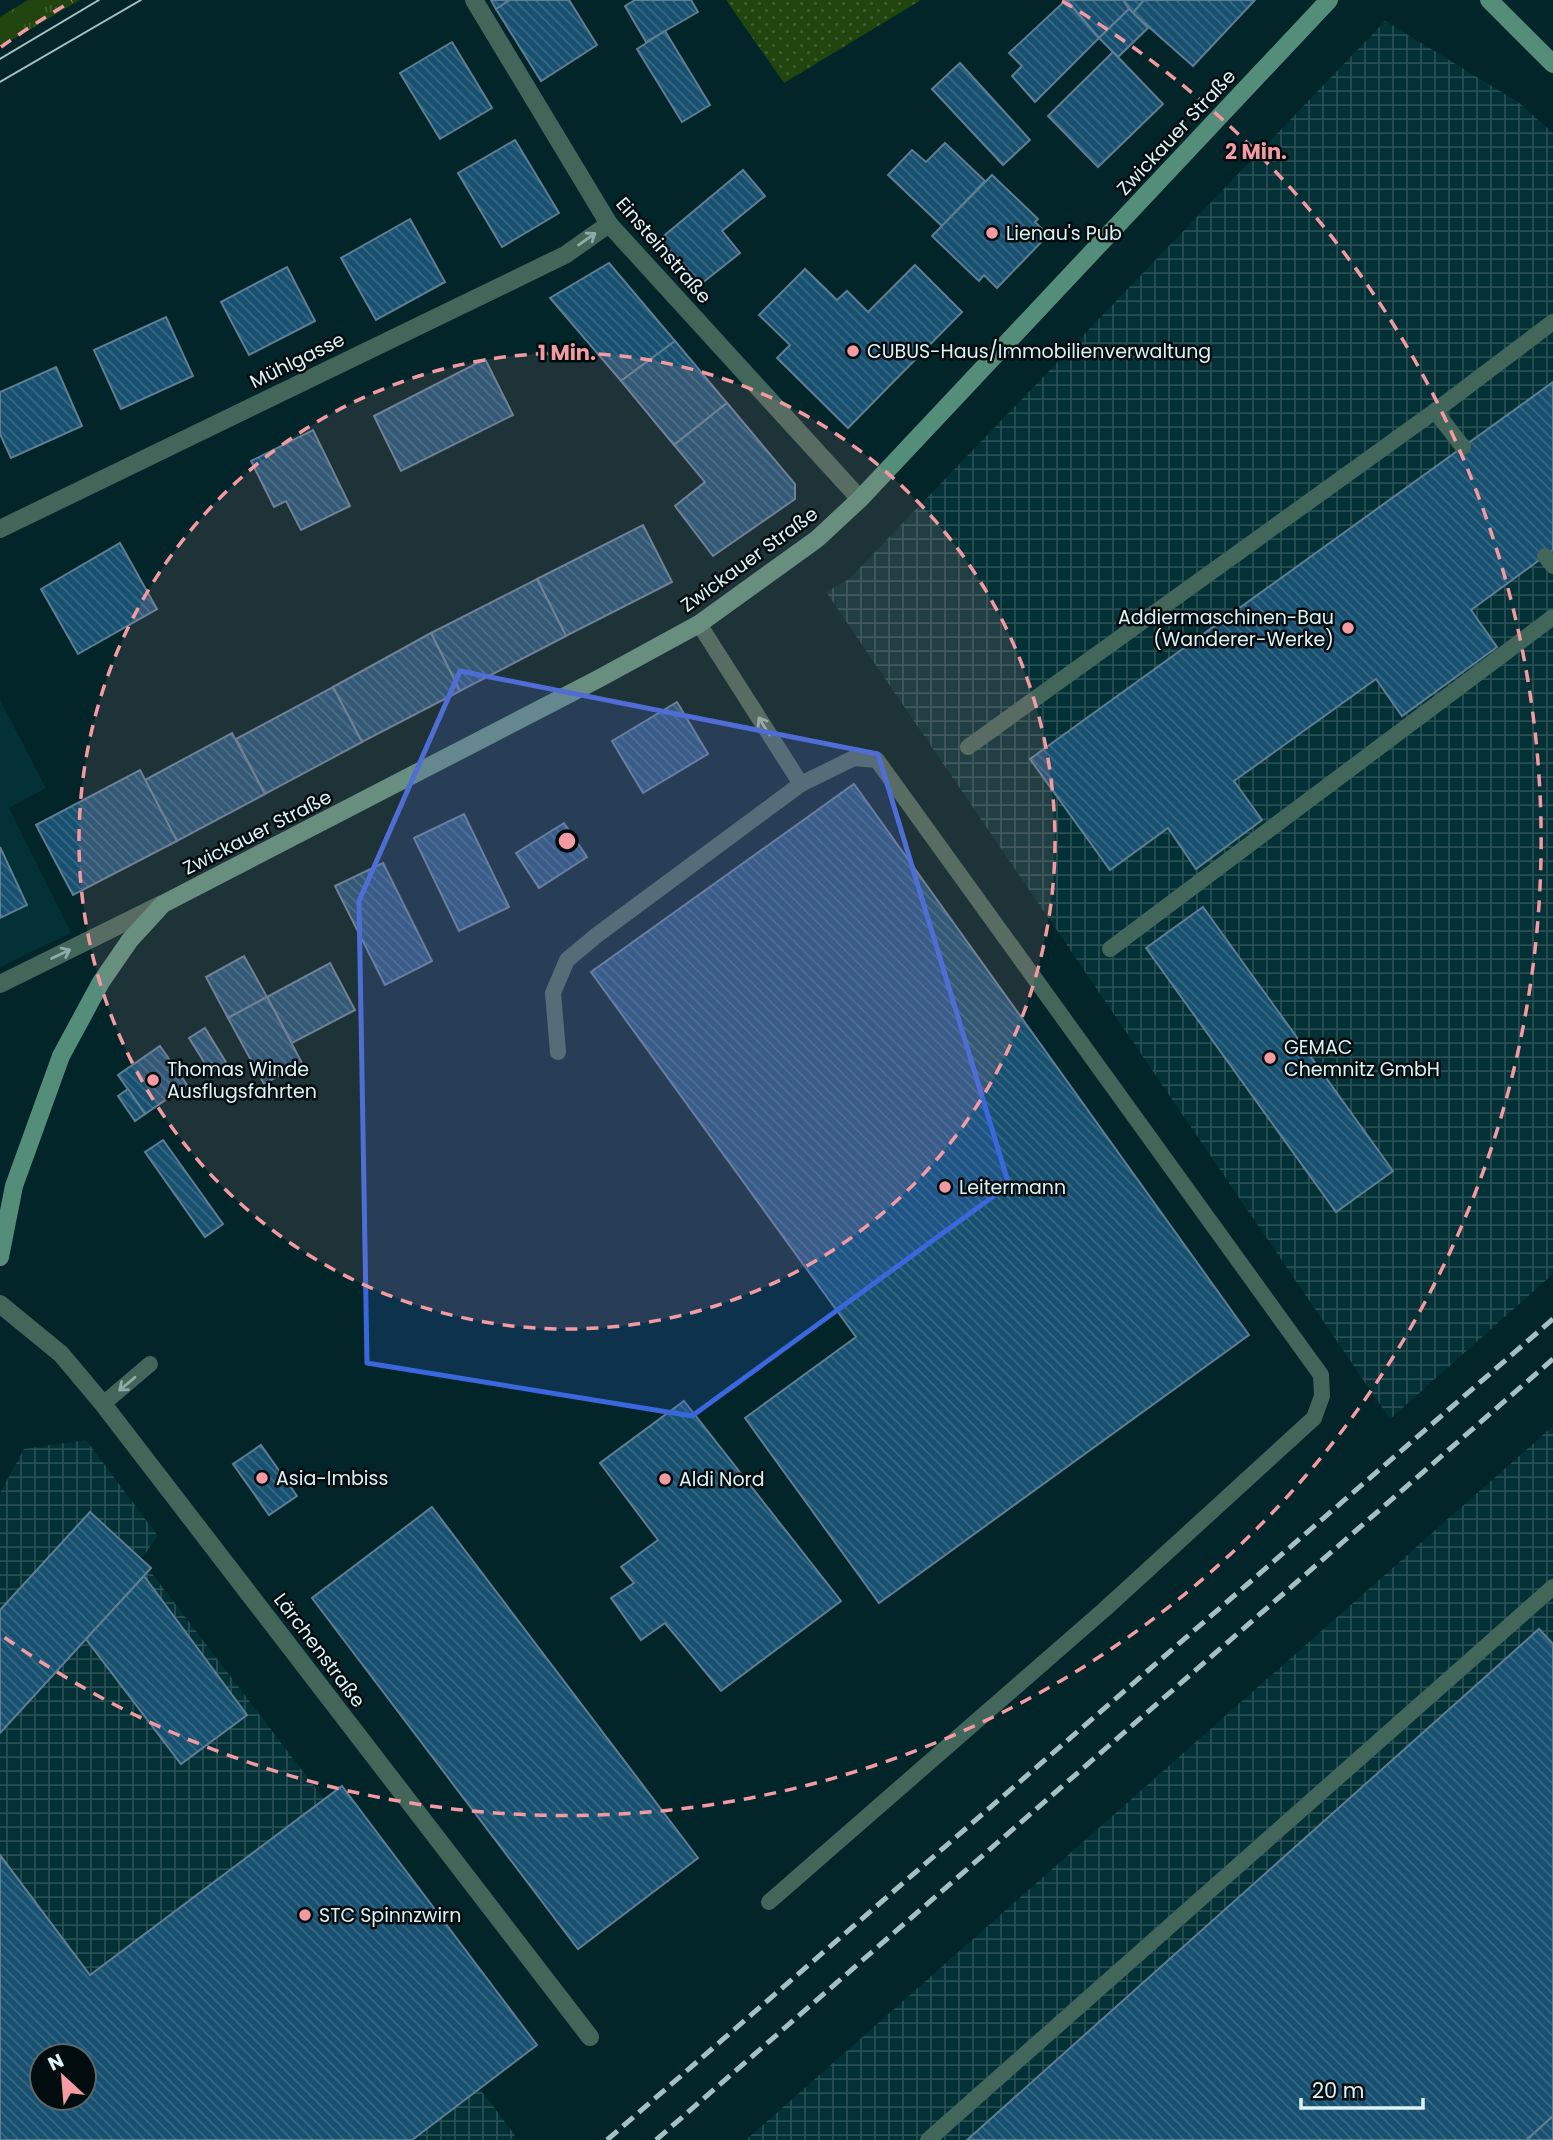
<svg xmlns="http://www.w3.org/2000/svg" width="1553" height="2140" font-family="Poppins,sans-serif">
	<style>
		.built { fill: #043135 }
		.industrial { fill: url(#industrial-grid); fill-rule: evenodd }
		.grass { fill: url(#grass-tufts) }
		.garden { fill: url(#garden-dots) }
		.building { fill: url(#building-back-hatch); stroke: #5e7e94; stroke-width: 2; fill-rule: evenodd }
		.lines { fill: none; stroke-linecap: round; stroke-linejoin: round }
		.lane { stroke: #43665a; stroke-width: 16 }
		.street { stroke: #43665a; stroke-width: 18 }
		.secondary { stroke: #558d7b; stroke-width: 18 }
		.tram { stroke: #a5bfc2; stroke-width: 2 }
		.rail { stroke: #a5bfc2; stroke-width: 5; stroke-dasharray: 14 7; stroke-linecap: butt }
		.oneway { stroke: #90aca8 }
		.marked { fill: #3a67dc; fill-opacity: 0.2; stroke: #3a67dc; stroke-width: 5; stroke-linejoin: round }
		.ring { fill: none; stroke: #f49aa2; stroke-width: 3.5; stroke-dasharray: 12 9 }
		.poi-dot { fill: #f49aa2; stroke: #000c0e; stroke-width: 2.5 }
		.labels { text-anchor: middle; stroke-width: 5; stroke-linejoin: round; paint-order: stroke }
		.street-label { font-size: 19px; fill: #dcf3f6; stroke: #000c0e }
		.poi-label { font-size: 19px; fill: #dcf3f6; stroke: #000c0e; text-anchor: start }
		.centre { fill: #f49aa2; stroke: #000c0e; stroke-width: 3.5 }
		.ring-label { font-size: 21px; text-anchor: middle; font-weight: bold; fill: #f49aa2; stroke: #000c0e; stroke-width: 5; stroke-linejoin: round; paint-order: stroke }
	</style>
	<defs>
		<pattern id="industrial-grid" width="8" height="8" patternUnits="userSpaceOnUse" patternTransform="scale(1.75)"><rect width="8" height="8" fill="#043135"/><path d="M0 4h8M4 0v8" fill="none" stroke="#284f53"/></pattern>
		<pattern id="grass-tufts" width="24" height="20" patternUnits="userSpaceOnUse" patternTransform="scale(1.75)"><rect width="24" height="20" fill="#20450e"/><path d="M3 7l-1-3M5 7V3M7 7l1-3M15 17l-1-3M17 17v-4M19 17l1-3" fill="none" stroke="#406032"/></pattern>
		<pattern id="garden-dots" width="8" height="8" patternUnits="userSpaceOnUse" patternTransform="scale(1.75)"><rect width="8" height="8" fill="#20450e"/><path d="M2 2h.1M6 6h.1" fill="none" stroke="#406032" stroke-width="1.8" stroke-linecap="round"/></pattern>
		<pattern id="building-back-hatch" width="6" height="6" patternUnits="userSpaceOnUse" patternTransform="scale(1.75)"><rect width="6" height="6" fill="#185070"/><path d="M-1 5l2 2M0 0l6 6M5-1l2 2" fill="none" stroke="#396a85"/></pattern>
	</defs>
	<rect width="100%" height="100%" fill="#012528"/>
	<!-- built -->
	<polygon class="built" points="0,700 46,788 9,808 71,933 0,967"/>
	<!-- industrial -->
	<g class="industrial">
		<polygon points="1385,21 1518,102 1553,133 1553,1274 1390,1419 826,592 849,579"/>
		<polygon points="1553,1426 1553,2140 746,2140"/>
		<path d="M 86,1440 L 158,1536 L 141,1559 L 324,1799 L 342,1786 L 537,2045 L 480,2089 L 515,2135 L 510,2140 L 0,2140 L 0,1493 L 24,1449 ZM 42,2056 L 84,2056 L 84,2098 L 42,2098 Z"/>
	</g>
	<!-- grass -->
	<polygon class="grass" points="28,0 80,0 0,47 0,17"/>
	<!-- garden -->
	<polygon class="garden" points="726,0 921,0 784,83"/>
	<!-- building -->
	<g class="building">
		<polygon points="491,0 510,0 496,9"/>
		<polygon points="510,0 569,0 597,45 541,81 496,9"/>
		<polygon points="635,0 691,0 698,12 646,42 625,6"/>
		<polygon points="1066,0 1099,38 1035,102 1012,76 1022,66 1009,53"/>
		<polygon points="1067,0 1123,0 1129,9 1099,38"/>
		<polygon points="1123,0 1144,0 1133,13"/>
		<polygon points="1144,0 1255,0 1193,66 1133,13"/>
		<polygon points="1129,9 1148,28 1118,57 1099,38"/>
		<polygon points="665,31 710,105 682,122 637,49"/>
		<polygon points="452,42 492,108 440,139 400,73"/>
		<polygon points="1113,52 1163,104 1098,167 1048,116"/>
		<polygon points="960,63 1030,140 1003,165 932,89"/>
		<polygon points="515,140 559,213 502,247 458,173"/>
		<polygon points="945,143 985,181 942,226 888,175 912,150 926,162"/>
		<polygon points="743,170 765,196 722,231 740,253 697,287 659,240"/>
		<polygon points="992,175 1038,219 1035,222 1048,235 997,288 984,275 979,281 932,236"/>
		<polygon points="410,219 445,282 376,320 341,258"/>
		<polygon points="609,263 675,341 621,381 550,298"/>
		<polygon points="915,265 962,312 848,428 777,358 790,345 759,315 805,269 837,300 847,291 868,312"/>
		<polygon points="287,267 315,321 249,355 221,302"/>
		<polygon points="166,317 193,376 121,409 94,350"/>
		<polygon points="675,341 727,403 674,445 621,381"/>
		<polygon points="485,359 513,415 401,471 374,416"/>
		<polygon points="56,367 82,426 11,458 0,434 0,392"/>
		<polygon points="1553,382 1553,550 1471,610 1497,647 1402,716 1376,679 1234,781 1262,820 1196,869 1168,828 1110,870 1030,759"/>
		<polygon points="727,403 795,484 795,499 713,556 675,506 705,482 674,445"/>
		<polygon points="313,430 350,506 301,530 286,501 274,507 251,461"/>
		<polygon points="643,525 672,582 566,636 537,579"/>
		<polygon points="120,543 157,609 78,654 41,589"/>
		<polygon points="537,579 566,636 460,691 431,633"/>
		<polygon points="431,633 460,691 362,742 333,687"/>
		<polygon points="333,687 362,742 265,794 236,739"/>
		<polygon points="677,702 708,754 643,793 612,741"/>
		<polygon points="232,733 265,794 177,841 145,780"/>
		<polygon points="140,770 177,841 73,895 36,825"/>
		<polygon points="854,784 1249,1335 879,1603 745,1418 856,1337 591,972"/>
		<polygon points="464,814 509,907 459,931 414,838"/>
		<polygon points="564,823 587,857 539,888 516,853"/>
		<polygon points="0,847 27,905 0,918"/>
		<polygon points="383,863 432,961 385,985 335,886"/>
		<polygon points="1203,907 1393,1171 1336,1212 1146,948"/>
		<polygon points="244,956 267,997 228,1018 206,977"/>
		<polygon points="330,963 355,1010 292,1043 267,997"/>
		<polygon points="267,997 302,1063 264,1084 228,1018"/>
		<polygon points="205,1028 227,1064 211,1073 189,1038"/>
		<polygon points="160,1046 187,1085 145,1114 118,1075"/>
		<polygon points="128,1089 145,1114 135,1121 118,1096"/>
		<polygon points="163,1140 223,1224 205,1237 145,1152"/>
		<polygon points="684,1401 841,1601 721,1691 665,1623 641,1640 611,1598 634,1583 621,1567 658,1540 600,1463"/>
		<polygon points="261,1445 297,1496 269,1515 233,1464"/>
		<polygon points="432,1507 698,1858 578,1949 312,1598"/>
		<polygon points="90,1512 151,1568 0,1733 0,1610"/>
		<polygon points="144,1576 247,1715 181,1764 86,1639"/>
		<polygon points="1539,1629 1553,1644 1553,2116 1526,2140 967,2140"/>
		<path d="M 342,1786 L 537,2045 L 412,2140 L 0,2140 L 0,1855 L 90,1975 ZM 42,2056 L 84,2056 L 84,2098 L 42,2098 Z"/>
		<polygon points="1553,2116 1553,2140 1529,2140 1528,2139"/>
	</g>
	<g class="lines">
		<!-- lane -->
		<g class="lane">
			<polyline points="1435,411 1463,447"/>
			<polyline points="1545,556 1553,566"/>
			<polyline points="699,624 801,784"/>
			<polyline points="968,747 1435,411 1553,322"/>
			<polyline points="1110,949 1553,617"/>
			<polyline points="558,1052 553,993 567,960 597,935 801,784 854,758 877,760 1321,1375 1322,1396 1314,1418 1105,1609 769,1902"/>
			<polyline points="103,1404 150,1364"/>
			<polyline points="928,2140 1553,1587"/>
		</g>
		<!-- street -->
		<g class="street">
			<polyline points="474,0 609,224 860,499"/>
			<polyline points="0,529 565,255 609,224"/>
			<polyline points="0,984 160,905"/>
			<polyline points="0,1304 61,1354 103,1404 590,2037"/>
		</g>
		<!-- secondary -->
		<g class="secondary">
			<polyline points="1489,0 1553,64"/>
			<polyline points="0,1257 14,1186 61,1056 101,982 130,940 163,904 600,678 699,624 817,539 860,499 1329,0"/>
		</g>
		<!-- tram -->
		<g class="tram">
			<polyline points="0,59 99,0"/>
			<polyline points="0,82 141,0"/>
		</g>
		<!-- rail -->
		<g class="rail">
			<polyline points="607,2140 1553,1319"/>
			<polyline points="656,2140 1553,1359"/>
		</g>
	</g>
	<!-- one-way arrows -->
	<defs><path id="oneway-shaft" d="M-6 0H5M1.5-3L5.5 0L1.5 3" fill="none" stroke-width="1.6" stroke-linecap="round" stroke-linejoin="round" transform="scale(1.75)"/></defs>
	<g class="oneway">
		<use href="#oneway-shaft" transform="translate(587 239) rotate(-35)"/>
		<use href="#oneway-shaft" transform="translate(764 726) rotate(-122)"/>
		<use href="#oneway-shaft" transform="translate(61 954) rotate(-26)"/>
		<use href="#oneway-shaft" transform="translate(127 1384) rotate(140)"/>
	</g>
	<!-- marked area -->
	<path class="marked" d="M 460,671 L 878,754 L 1009,1185 L 692,1416 L 367,1363 L 359,901 Z"/>
	<!-- distance rings -->
	<circle cx="567" cy="841" r="488" fill="#f49aa2" fill-opacity=".12"/>
	<g class="ring">
		<circle cx="567" cy="841" r="488"/>
		<path d="M1 47A975 975 0 0 1 72 1M1062 1A975 975 0 1 1 1 1635"/>
	</g>
	<!-- markers -->
	<g class="poi-dot">
		<circle cx="992" cy="233" r="7"/>
		<circle cx="853" cy="351" r="7"/>
		<circle cx="1348" cy="628" r="7"/>
		<circle cx="1270" cy="1058" r="7"/>
		<circle cx="153" cy="1080" r="7"/>
		<circle cx="945" cy="1187" r="7"/>
		<circle cx="262" cy="1478" r="7"/>
		<circle cx="665" cy="1479" r="7"/>
		<circle cx="305" cy="1915" r="7"/>
	</g>
	<g class="labels">
		<!-- street labels -->
		<g class="street-label">
			<text transform="translate(1176 132) rotate(-47)" y="7">Zwickauer Straße</text>
			<text transform="translate(664 250) rotate(49)" y="7">Einsteinstraße</text>
			<text transform="translate(297 360) rotate(-26)" y="7">Mühlgasse</text>
			<text transform="translate(749 559) rotate(-36)" y="7">Zwickauer Straße</text>
			<text transform="translate(257 832) rotate(-27)" y="7">Zwickauer Straße</text>
			<text transform="translate(320 1650) rotate(53)" y="7">Lärchenstraße</text>
		</g>
		<!-- poi labels -->
		<g class="poi-label">
			<text x="1006" y="240">Lienau's Pub</text>
			<text x="867" y="358">CUBUS-Haus/Immobilienverwaltung</text>
			<text x="1334" y="624" text-anchor="end">Addiermaschinen-Bau<tspan x="1334" dy="22">(Wanderer-Werke)</tspan></text>
			<text x="1284" y="1054">GEMAC<tspan x="1284" dy="22">Chemnitz GmbH</tspan></text>
			<text x="167" y="1076">Thomas Winde<tspan x="167" dy="22">Ausflugsfahrten</tspan></text>
			<text x="959" y="1194">Leitermann</text>
			<text x="276" y="1485">Asia-Imbiss</text>
			<text x="679" y="1486">Aldi Nord</text>
			<text x="319" y="1922">STC Spinnzwirn</text>
		</g>
	</g>
	<circle cx="567" cy="841" r="10" class="centre"/>
	<g class="ring-label">
		<text x="1256" y="159">2 Min.</text>
		<text x="567" y="360">1 Min.</text>
	</g>
	<!-- north arrow -->
	<g transform="translate(63 2077) rotate(334)"><circle r="33" fill="#000c0e" stroke="#58686b" stroke-width="2"/>
	<path d="M0-5L12 26L0 18L-12 26Z" fill="#f49aa2"/>
	<text y="-10" font-size="19" font-weight="bold" text-anchor="middle" fill="#dcf3f6">N</text>
	</g>
	<!-- scale -->
	<path d="M1301 2098v10h122v-10" fill="none" stroke="#dcf3f6" stroke-width="3.5"/>
	<text x="1312" y="2098" font-size="21" fill="#dcf3f6" stroke="#000c0e" stroke-width="5" paint-order="stroke">20 m</text>
</svg>
